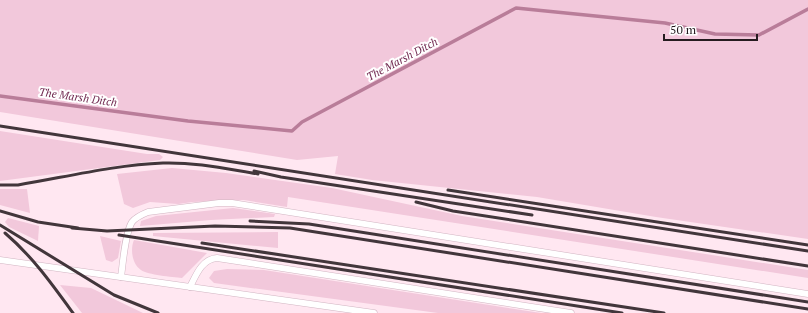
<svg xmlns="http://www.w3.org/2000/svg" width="808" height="313" font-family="'PT Serif',serif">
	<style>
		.green { fill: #f2c8db }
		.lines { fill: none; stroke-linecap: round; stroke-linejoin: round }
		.stream { stroke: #b97d99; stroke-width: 3.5 }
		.service-casing { stroke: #d1b5c2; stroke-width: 7 }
		.service { stroke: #fff; stroke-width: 6 }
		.rail { stroke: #42363b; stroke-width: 3 }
		.labels { text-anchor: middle; stroke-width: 4; stroke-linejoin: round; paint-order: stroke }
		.water-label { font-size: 11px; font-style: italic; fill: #712950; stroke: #fff }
	</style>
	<rect width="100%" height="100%" fill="#ffe7f1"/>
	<!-- green -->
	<g class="green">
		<polygon points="0,0 808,0 808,239 656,217 537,197 372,180 335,174 338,156 297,160 0,112"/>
		<polygon points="0,131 147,154 159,154 163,157 160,160 0,181"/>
		<polygon points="172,168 226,173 332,188 462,216 808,270 808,278 288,197 287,207 244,200 192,202 178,204 150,202 133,208 124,204 117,174"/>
		<polygon points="0,189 27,189 30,213 0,205"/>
		<polygon points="233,208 275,214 274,217 211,220 140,226 141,221 156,216"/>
		<polygon points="8,218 39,226 38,241 9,227 5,222"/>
		<polygon points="278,232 278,248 153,236 153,233"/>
		<polygon points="100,236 121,241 118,258 112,262 106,260"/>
		<path d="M 134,240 L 207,253 L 182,278 C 172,277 148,275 141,270 C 132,264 130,249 134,240 Z"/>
		<polygon points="227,269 264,270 541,313 438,313 214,283 209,278 214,271"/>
		<polygon points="60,285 91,288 143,313 82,313"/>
	</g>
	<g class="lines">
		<!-- stream -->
		<polyline class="stream" points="0,96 188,121 292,131 302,122 516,8 665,23 715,34 759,35 808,9"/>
		<defs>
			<g id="service">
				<polyline points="0,260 374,313"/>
				<path d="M 121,277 C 123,263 125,233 132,222 C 136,217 143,214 148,212 L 219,203 L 232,203 L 808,294"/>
				<path d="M 190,287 C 196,275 202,259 217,258 L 571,313"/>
			</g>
		</defs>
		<!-- service casing -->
		<use href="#service" class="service-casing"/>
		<!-- service -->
		<use href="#service" class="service"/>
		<!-- rail -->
		<g class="rail">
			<polyline points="0,126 808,251"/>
			<polyline points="254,171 281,177 532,215"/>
			<path d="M 0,185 L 18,185 C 66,177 114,165 163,163 C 195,162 227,169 258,174"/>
			<polyline points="448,190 808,245"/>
			<polyline points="416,202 453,211 808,266"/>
			<polyline points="0,211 38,222 78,228"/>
			<polyline points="250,221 309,224 808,302"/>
			<polyline points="0,225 114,295 158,313"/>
			<polyline points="72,228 107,231 215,226 290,228 808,309"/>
			<path d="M 5,233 C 32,256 52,284 73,313"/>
			<polyline points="119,235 622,313"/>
			<polyline points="202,243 664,313"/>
		</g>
	</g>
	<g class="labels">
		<!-- water labels -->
		<g class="water-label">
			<text transform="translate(402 59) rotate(-28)" y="4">The Marsh Ditch</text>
			<text transform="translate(78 97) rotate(8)" y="4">The Marsh Ditch</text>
		</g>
	</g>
	<!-- scale -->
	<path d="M664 34v6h93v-6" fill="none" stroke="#251b1f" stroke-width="2"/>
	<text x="670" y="34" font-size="12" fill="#251b1f" stroke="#ffffff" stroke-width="3" paint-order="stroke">50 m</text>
</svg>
